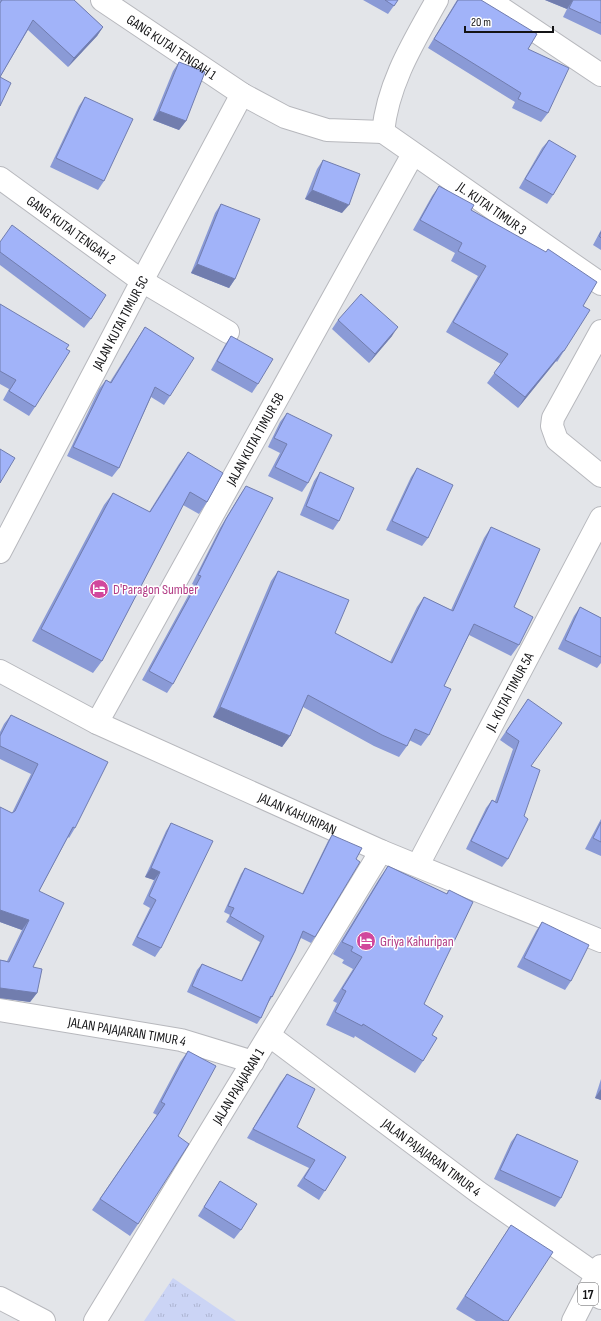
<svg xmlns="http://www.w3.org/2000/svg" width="601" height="1321" font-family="'Sofia Sans Condensed',sans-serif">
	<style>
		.grass { fill: url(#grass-tufts) }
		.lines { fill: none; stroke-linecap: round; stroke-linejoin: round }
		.street-casing { stroke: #b7b8bd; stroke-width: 24 }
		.secondary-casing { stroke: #b7b8bd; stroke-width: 24 }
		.highway-casing { stroke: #b7b8bd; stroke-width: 24 }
		.street { stroke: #fff; stroke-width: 22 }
		.secondary { stroke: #fff; stroke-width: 22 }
		.highway { stroke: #fff; stroke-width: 22 }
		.wall { fill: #8a9ad6 }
		.shaded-wall { fill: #717dae }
		.building { fill: #a1b3f9; stroke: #717dae }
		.labels { text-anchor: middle; stroke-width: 3; stroke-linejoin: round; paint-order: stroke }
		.shield { fill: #fff; stroke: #5a5a5c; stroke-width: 1 }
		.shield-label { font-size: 13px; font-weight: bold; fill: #141416 }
		.street-label { font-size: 14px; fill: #141416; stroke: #fff }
		.hotel-label { font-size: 14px; fill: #b23c85; stroke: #fff; text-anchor: start }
	</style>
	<defs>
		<pattern id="grass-tufts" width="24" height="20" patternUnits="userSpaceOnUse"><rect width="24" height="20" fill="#cbd4f5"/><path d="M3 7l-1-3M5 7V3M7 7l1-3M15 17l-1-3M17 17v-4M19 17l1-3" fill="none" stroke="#adb5d1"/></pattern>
	</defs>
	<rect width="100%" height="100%" fill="#e3e5e9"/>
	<!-- grass -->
	<polygon class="grass" points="173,1278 236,1321 144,1321"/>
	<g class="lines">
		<defs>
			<g id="street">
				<path id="s1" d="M 102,0 L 242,94 L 285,117 L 327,130 L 383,132"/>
				<polyline points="489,0 601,75"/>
				<path id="s2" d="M 383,132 L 601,284"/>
				<path d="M 383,132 C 388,83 413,43 437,0"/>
				<path id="s3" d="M 0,178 L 142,281 L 228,332"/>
				<polyline points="601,331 553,418 552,426 557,440 601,476"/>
				<path id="s4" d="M 0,552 L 142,281 L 242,94"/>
				<path id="s5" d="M 97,723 L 413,154"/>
				<path id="s6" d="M 418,865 L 601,518"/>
				<path id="s7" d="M 0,1010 L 181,1040 L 253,1062"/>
				<path id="s8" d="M 270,1036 L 478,1192 L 597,1275"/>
				<polyline points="589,1292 601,1298"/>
				<polyline points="0,1298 44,1321"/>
				<path id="s9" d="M 95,1321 L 381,851"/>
			</g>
			<g id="secondary">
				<path id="s10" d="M 0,671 L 97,723 L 381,851 L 601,941"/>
			</g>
			<polyline id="highway" points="573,1321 601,1266"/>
		</defs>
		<!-- street casing -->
		<use href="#street" class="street-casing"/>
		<!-- secondary casing -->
		<use href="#secondary" class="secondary-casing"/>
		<!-- highway casing -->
		<use href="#highway" class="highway-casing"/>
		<!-- street -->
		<use href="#street" class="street"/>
		<!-- secondary -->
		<use href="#secondary" class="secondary"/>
		<!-- highway -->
		<use href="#highway" class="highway"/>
	</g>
	<!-- wall -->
	<g class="wall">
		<polygon points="0,0 74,0 103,27 97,36 68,67 28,30 0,77 0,106"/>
		<polygon points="363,0 398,0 388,14"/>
		<polygon points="457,0 481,0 528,49 548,113 541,122 512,108 515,102 428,48"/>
		<polygon points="545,0 601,0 601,35 563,17 567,9"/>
		<polygon points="179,62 186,121 179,130 153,120 173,71"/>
		<polygon points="85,97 104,181 98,190 50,167 79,106"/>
		<polygon points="549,140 553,195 547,204 519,188 542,148"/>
		<polygon points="323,160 342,213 305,199 317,169"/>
		<polygon points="439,186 471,210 583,306 564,351 557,362 556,361 518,408 487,383 501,364 446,332 478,276 451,261 455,253 413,230 432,196"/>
		<polygon points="221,204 235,279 229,288 191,273 215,213"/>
		<polygon points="601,230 601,250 593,245"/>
		<polygon points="0,242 91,319 84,328 0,265"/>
		<polygon points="0,304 67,349 35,407 29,416 3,400 9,389 0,384"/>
		<polygon points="338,320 392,336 369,363 332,329"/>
		<polygon points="145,327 170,396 164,405 151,397 119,468 112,477 67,456 99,389 106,380 110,382 139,336"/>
		<polygon points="231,336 258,384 252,393 211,370 225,345"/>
		<polygon points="287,413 308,483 302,492 268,476 280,453 268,447 280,422"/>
		<polygon points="188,452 207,502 199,514 183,505 102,661 93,673 32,641 104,505 113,493 149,512 179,464"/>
		<polygon points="417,468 428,538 422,546 386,530 411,477"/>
		<polygon points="320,472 339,521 333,530 300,515 314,481"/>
		<polygon points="246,486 173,684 167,693 142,680 194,585 192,584 220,528 240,495"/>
		<polygon points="491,527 514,607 519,645 511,656 469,635 444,686 429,735 421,746 409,740 407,746 399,757 374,746 303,707 290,736 282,747 213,717 271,581 278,571 335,633 390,662 417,607 424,597 451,610 484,538"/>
		<polygon points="580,607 601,618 601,663 597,668 558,649 574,616"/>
		<polygon points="528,699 531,766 508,859 502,867 466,849 486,808 492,800 495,801 513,749 500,740"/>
		<polygon points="11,715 75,828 69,838 68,837 39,891 33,967 37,993 30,1002 0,998 0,960 7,961 22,930 0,922 0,807 12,813 31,774 0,759 0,732 4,724"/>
		<polygon points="601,819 601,856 585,849"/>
		<polygon points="171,823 161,948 155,957 132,945 150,908 143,904 154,880 145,877 166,831"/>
		<polygon points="332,835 315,937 311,943 301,938 272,997 268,1003 261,1018 257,1024 187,992 197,970 202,964 241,981 260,942 226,922 230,915 224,912 241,874 245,868 302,894 328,841"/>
		<polygon points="388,866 446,894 449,890 424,1004 432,1035 423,1061 415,1073 355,1036 354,1038 326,1025 337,1003 333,1001 353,969 342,963 344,960 333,954 379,879"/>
		<polygon points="542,922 571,981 565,990 517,967 536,931"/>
		<polygon points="188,1051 138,1224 130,1236 92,1210 157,1115 153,1113 180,1062"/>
		<polygon points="287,1074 297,1127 346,1157 319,1200 297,1186 309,1168 247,1138 280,1083"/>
		<polygon points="601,1079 601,1100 595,1098"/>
		<polygon points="517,1134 561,1198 555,1207 494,1179 511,1142"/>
		<polygon points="220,1181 241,1230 234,1239 198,1216"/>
		<polygon points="511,1225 508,1321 476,1321 456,1309"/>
	</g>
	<!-- shaded-wall -->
	<g class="shaded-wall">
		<polygon points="545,0 573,0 567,9"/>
		<polygon points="103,27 97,36 68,67 74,58"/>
		<polygon points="159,111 186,121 179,130 153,120"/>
		<polygon points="312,190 349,205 342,213 305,199"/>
		<polygon points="197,264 235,279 229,288 191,273"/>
		<polygon points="398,327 392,336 369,363 375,354"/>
		<polygon points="563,351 556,361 518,408 525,397"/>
		<polygon points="220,707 290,736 282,747 213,717"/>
		<polygon points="151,868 160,872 154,880 145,877"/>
		<polygon points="0,910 29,920 22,930 0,922"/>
		<polygon points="0,988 37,993 30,1002 0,998"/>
		<polygon points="601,1089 601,1100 595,1098"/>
	</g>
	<!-- building -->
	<g class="building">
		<polygon points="2,0 74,0 103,27 74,58 33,20 0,77 11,83 0,106 0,3"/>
		<polygon points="385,0 398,0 394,6"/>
		<polygon points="458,0 481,0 537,34 528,49 569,68 548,113 518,99 521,93 434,39"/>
		<polygon points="573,0 601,0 601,23 569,8"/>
		<polygon points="179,62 205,72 186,121 159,111"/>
		<polygon points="85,97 133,119 104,181 56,158"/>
		<polygon points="549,140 576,156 553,195 525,179"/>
		<polygon points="323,160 360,174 349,205 312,190"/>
		<polygon points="439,186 474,205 471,210 546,252 548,249 597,282 583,306 590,310 564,351 563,351 525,397 494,373 508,354 453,322 486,266 458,251 462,243 420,220"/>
		<polygon points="221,204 260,219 235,279 197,264"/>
		<polygon points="12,225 106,295 91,319 0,252 0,242"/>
		<polygon points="601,232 601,238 599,236"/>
		<polygon points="361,294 398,327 375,354 338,320"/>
		<polygon points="0,304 69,345 66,349 70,351 35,407 9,391 16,380 0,371"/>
		<polygon points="145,327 194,358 170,396 155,387 119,468 73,447 106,380 111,383"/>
		<polygon points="231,336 273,359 258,384 217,361"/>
		<polygon points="287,413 332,435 308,483 275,467 287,444 274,438"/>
		<polygon points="0,449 15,458 0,483"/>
		<polygon points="188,452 223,473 207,502 190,492 102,661 41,629 113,493 150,512"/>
		<polygon points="417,468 453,485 428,538 392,521"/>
		<polygon points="320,472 354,488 339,521 306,506"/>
		<polygon points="246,486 273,498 173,684 149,671 201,576 198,575 226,519"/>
		<polygon points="491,527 540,549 514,607 533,617 519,645 474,624 444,686 451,689 429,735 415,729 407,746 382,735 308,695 290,736 220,707 278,571 349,600 335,633 392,663 424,597 453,611"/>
		<polygon points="580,607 601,618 601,657 565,640"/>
		<polygon points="528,699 562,723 531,766 540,770 524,816 528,819 508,859 471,841 492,800 497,803 519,741 506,732"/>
		<polygon points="11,715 108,762 75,828 73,827 39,891 64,903 33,967 42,969 37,993 0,988 0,960 9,962 29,920 0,910 0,807 12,813 15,811 38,764 0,746 0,736"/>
		<polygon points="601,822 601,842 593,838"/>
		<polygon points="171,823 213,841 161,948 137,937 156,900 149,896 160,872 151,868"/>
		<polygon points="332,835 362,848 356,859 360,862 315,937 303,931 295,951 272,997 271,996 261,1018 192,986 202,964 242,981 264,936 230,916 234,908 228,906 245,868 303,894"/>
		<polygon points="388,866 447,894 449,890 473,902 424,1004 443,1016 432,1035 437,1038 423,1061 363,1024 362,1026 335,1012 346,991 342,989 362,957 351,951 353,947 342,942"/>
		<polygon points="542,922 589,945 571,981 524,958"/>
		<polygon points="188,1051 216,1066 178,1136 189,1144 138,1224 100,1199 165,1104 161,1102"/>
		<polygon points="287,1074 315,1089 297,1127 346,1157 325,1191 304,1178 315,1160 253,1129"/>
		<polygon points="517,1134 578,1161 561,1198 500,1170"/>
		<polygon points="220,1181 257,1204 241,1230 204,1207"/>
		<polygon points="511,1225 553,1252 508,1321 504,1321 465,1296"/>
	</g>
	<!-- icons -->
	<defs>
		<symbol id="hotel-disc" viewBox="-11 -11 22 22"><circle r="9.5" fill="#d1479c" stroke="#fff"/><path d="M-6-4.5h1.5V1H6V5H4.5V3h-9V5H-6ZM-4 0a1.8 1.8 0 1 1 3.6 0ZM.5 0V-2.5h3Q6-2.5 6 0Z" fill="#fff"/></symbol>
	</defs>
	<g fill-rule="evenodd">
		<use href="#hotel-disc" x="88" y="578" width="22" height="22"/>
		<use href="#hotel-disc" x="355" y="930" width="22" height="22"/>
	</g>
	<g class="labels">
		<!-- shield labels -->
		<rect class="shield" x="578" y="1283" width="20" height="22" rx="3"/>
		<g class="shield-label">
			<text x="588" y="1299">17</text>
		</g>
		<!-- street labels -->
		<g class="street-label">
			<text dy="5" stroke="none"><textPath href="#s1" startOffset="84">GANG KUTAI TENGAH 1</textPath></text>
			<text dy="5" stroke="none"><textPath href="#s2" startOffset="133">JL. KUTAI TIMUR 3</textPath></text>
			<text dy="5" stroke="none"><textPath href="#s3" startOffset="88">GANG KUTAI TENGAH 2</textPath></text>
			<text dy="5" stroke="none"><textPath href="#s4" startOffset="259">JALAN KUTAI TIMUR 5C</textPath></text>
			<text dy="5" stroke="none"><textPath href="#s5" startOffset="325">JALAN KUTAI TIMUR 5B</textPath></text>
			<text dy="5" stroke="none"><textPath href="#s6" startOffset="196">JL. KUTAI TIMUR 5A</textPath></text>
			<text dy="5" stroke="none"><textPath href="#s10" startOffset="330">JALAN KAHURIPAN</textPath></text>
			<text dy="5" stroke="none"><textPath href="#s7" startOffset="129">JALAN PAJAJARAN TIMUR 4</textPath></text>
			<text dy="5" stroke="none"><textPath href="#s9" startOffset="275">JALAN PAJAJARAN 1</textPath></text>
			<text dy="5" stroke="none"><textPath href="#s8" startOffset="202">JALAN PAJAJARAN TIMUR 4</textPath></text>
		</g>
		<!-- hotel labels -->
		<g class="hotel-label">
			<text x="113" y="594">D'Paragon Sumber</text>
			<text x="380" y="946">Griya Kahuripan</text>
		</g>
	</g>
	<!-- scale -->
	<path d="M465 26v6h88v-6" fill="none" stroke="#141416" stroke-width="2"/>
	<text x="471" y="26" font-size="12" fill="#141416" stroke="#ffffff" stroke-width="3" paint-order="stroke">20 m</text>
</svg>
